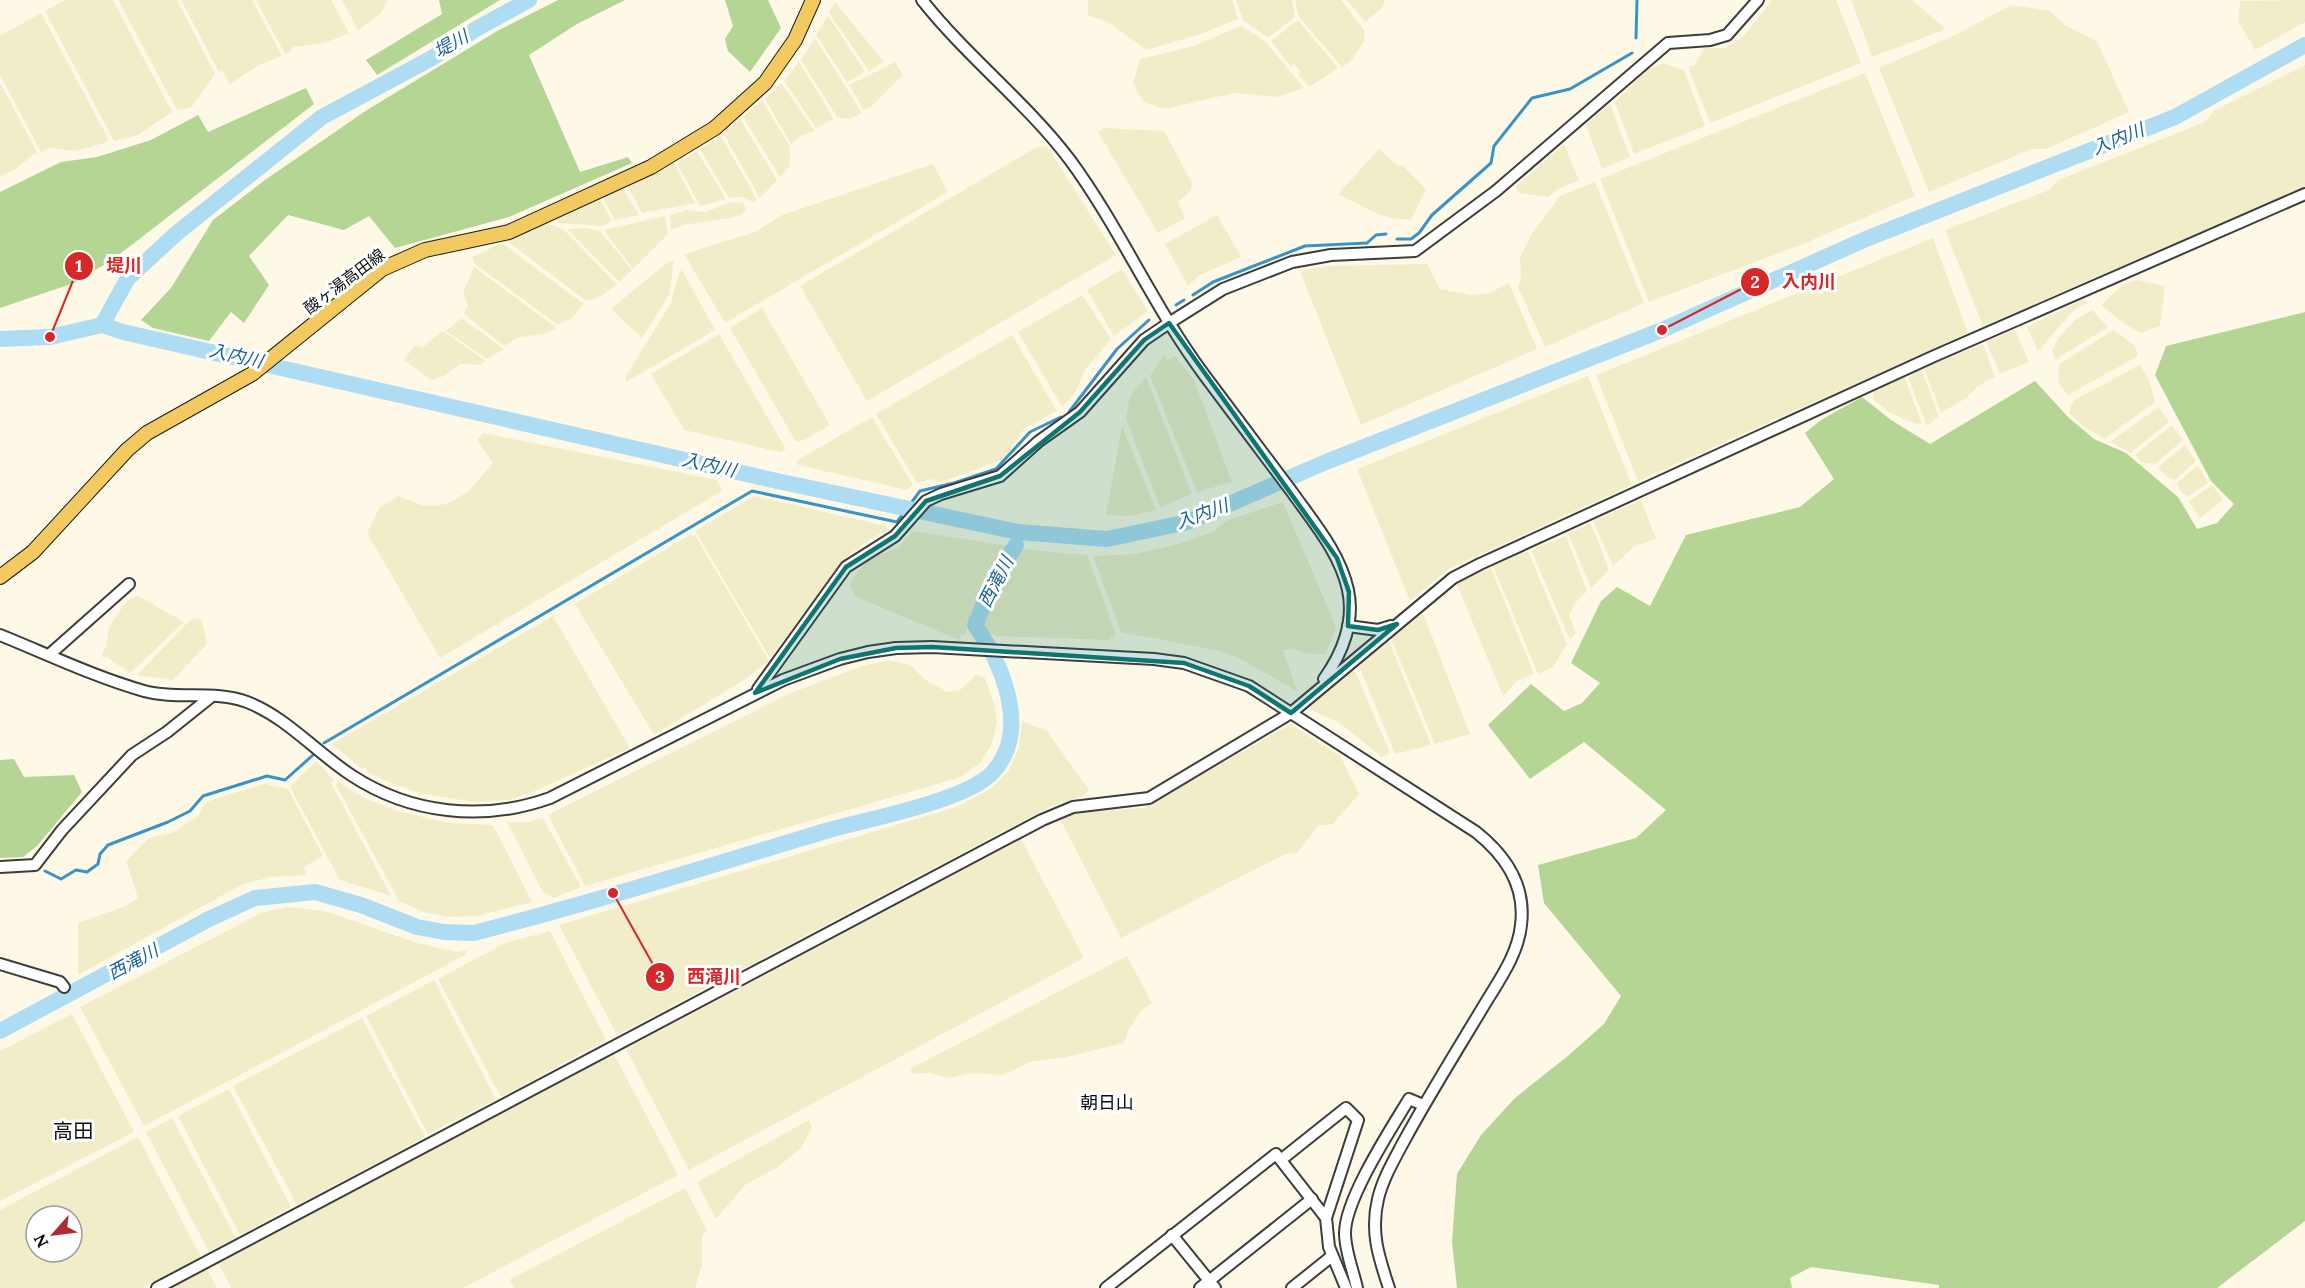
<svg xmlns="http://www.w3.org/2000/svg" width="2305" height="1288" font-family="Lora,'Noto Sans JP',serif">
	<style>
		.farmland { fill: #f2edc9; fill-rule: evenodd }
		.forest { fill: #b4d594 }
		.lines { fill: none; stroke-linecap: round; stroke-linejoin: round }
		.stream { stroke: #3993c6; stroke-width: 3 }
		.river { stroke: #aedcf3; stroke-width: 16 }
		.minor-casing { stroke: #3d3d3d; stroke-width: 14 }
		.major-casing { stroke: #1b1b1b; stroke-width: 16 }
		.minor { stroke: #fff; stroke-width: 10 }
		.major { stroke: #f3ca62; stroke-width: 14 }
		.marked { fill: #0f766e; fill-opacity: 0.2; stroke: #0f766e; stroke-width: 4.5; stroke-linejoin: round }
		.labels { text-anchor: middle; stroke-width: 6; stroke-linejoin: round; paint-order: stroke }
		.street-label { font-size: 16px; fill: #0a0a0a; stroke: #fff }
		.water-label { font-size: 18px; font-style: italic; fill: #1a6394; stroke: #fff }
		.neighbourhood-label { font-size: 18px; fill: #0a0a0a; stroke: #fff }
		.quarter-label { font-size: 20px; fill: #0a0a0a; stroke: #fff }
		.leader { fill: none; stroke: #d62828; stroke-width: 2 }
		.callout-dot { fill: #d62828; stroke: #fff; stroke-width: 2 }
		.mark-label { font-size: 18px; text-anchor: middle; font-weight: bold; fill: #fff }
		.callout-label { font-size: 18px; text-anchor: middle; font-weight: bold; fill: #d62828; stroke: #fff; stroke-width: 6; stroke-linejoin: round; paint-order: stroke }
	</style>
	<rect width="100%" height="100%" fill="#fef9e7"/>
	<!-- farmland -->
	<g class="farmland">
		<polygon points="66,0 113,0 172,112 136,136 114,141 45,11"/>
		<polygon points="118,0 177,0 215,74 191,108 177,110"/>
		<polygon points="181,0 252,0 282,56 259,65 230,84 222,70 219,72"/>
		<polygon points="256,0 331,0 349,33 325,43 293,47 288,54 285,54"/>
		<polygon points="342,0 388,0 380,14 358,30"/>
		<polygon points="1088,0 1232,0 1238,19 1198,35 1146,50 1110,23 1088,15"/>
		<polygon points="1236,0 1292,0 1295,17 1268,38 1243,20"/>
		<polygon points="1295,0 1341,0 1364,30 1365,40 1350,62 1342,67 1299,17"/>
		<polygon points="1347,0 1385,0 1382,8 1365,22"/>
		<polygon points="1772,0 1836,0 1861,63 1710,123 1688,67 1695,65 1704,48 1724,48 1742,38"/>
		<polygon points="1851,0 1912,0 1946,29 1872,57"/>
		<polygon points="2305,0 2305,22 2255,50 2238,21 2240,1"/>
		<polygon points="835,2 884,62 869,71 829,13"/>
		<polygon points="2012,5 2050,11 2066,26 2097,41 2129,112 2046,149 2031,149 1929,192 1879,68 1951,37"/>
		<polygon points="41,13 109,140 104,143 76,151 49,148 41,152 0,75 0,36"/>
		<polygon points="828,16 865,72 847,82 816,35"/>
		<polygon points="1298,20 1338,68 1309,87 1298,74 1301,72 1294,64 1291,67 1271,41"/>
		<polygon points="1241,26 1265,41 1304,88 1276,97 1234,93 1165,109 1146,103 1139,95 1133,83 1140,59 1194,46"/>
		<polygon points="815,38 862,113 850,119 837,117 801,60"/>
		<polygon points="799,62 834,119 816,128 784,81"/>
		<polygon points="895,62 903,75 871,107 864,110 849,85"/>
		<polygon points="1663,63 1684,70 1705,126 1634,154 1615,102 1648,69"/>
		<polygon points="2305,65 2305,187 1983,326 1945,230 2049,190 2058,180 2205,122 2215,110"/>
		<polygon points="1865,73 1915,196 1803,244 1649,302 1600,179"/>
		<polygon points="0,83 37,152 14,170 0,176"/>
		<polygon points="781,83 815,131 801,135 791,144 765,99"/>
		<polygon points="762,100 790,147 790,166 780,177 743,117"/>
		<polygon points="1610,104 1630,157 1602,169 1586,125"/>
		<polygon points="740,119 777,180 760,198 723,133"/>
		<polygon points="1104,128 1164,131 1192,183 1191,190 1178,202 1185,218 1158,233 1098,132"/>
		<polygon points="721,136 757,200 753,203 743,197 729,198 700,149"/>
		<polygon points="1564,144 1579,180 1556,190 1549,197 1519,193 1515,187"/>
		<polygon points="1047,146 1116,255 867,401 800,286 1037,147"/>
		<polygon points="1379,149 1398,166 1402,165 1426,189 1411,220 1390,218 1371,211 1338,194"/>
		<polygon points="697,151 726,199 700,206 677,163"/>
		<polygon points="674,163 695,203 642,213 628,187"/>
		<polygon points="933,164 948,192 725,323 684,254 755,232 782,215"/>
		<polygon points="1595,182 1644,303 1545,347 1518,287 1521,277 1520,257 1532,234 1560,196"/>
		<polygon points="623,188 639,215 615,220 603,198"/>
		<polygon points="600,199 612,221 602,226 559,223 556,220"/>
		<polygon points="730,202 743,203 746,209 741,215 730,218 683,225 671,230 670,215 687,210 706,212"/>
		<polygon points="1217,215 1241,257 1200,275 1188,286 1165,244"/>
		<polygon points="665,216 668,234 633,269 604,230"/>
		<polygon points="545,223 563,229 617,284 600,297 586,301 506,240"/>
		<polygon points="587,228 600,231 632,270 619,282 567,229"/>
		<polygon points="1933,238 1968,333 1638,481 1596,375"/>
		<polygon points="502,243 584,304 572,318 558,325 475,264 472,257"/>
		<polygon points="674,261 669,295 642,338 611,309 668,262"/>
		<polygon points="1427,264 1440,289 1472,295 1489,293 1509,283 1537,349 1361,425 1300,271 1325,266"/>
		<polygon points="474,267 557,328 545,334 520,337 504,346 464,314 468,305 463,293"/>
		<polygon points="1122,269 1148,311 1114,336 1087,290"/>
		<polygon points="682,270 715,330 626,382 626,376 671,303 679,273"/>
		<polygon points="2138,280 2165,286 2160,326 2141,333 2123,323 2101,305 2125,283"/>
		<polygon points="1082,295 1111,339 1085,370 1076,391 1062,407 1018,332"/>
		<polygon points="2084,299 2087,303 2074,310 2038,351 2027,327"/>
		<polygon points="762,308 830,425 804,440 796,442 730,328"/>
		<polygon points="2092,310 2108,327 2055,360 2052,350 2058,339 2076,319"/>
		<polygon points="461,318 504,349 487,359 446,331"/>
		<polygon points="2015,330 2029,362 2000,374 1986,342"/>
		<polygon points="2114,330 2135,346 2138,356 2068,395 2058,382 2059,364"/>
		<polygon points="443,331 486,361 481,365 460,364 444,376 432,380 404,360 415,345 423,347"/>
		<polygon points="719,334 786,449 780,452 684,430 651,374"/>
		<polygon points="1012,335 1057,411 1025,428 1006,456 996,462 941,482 931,479 917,483 876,414"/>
		<polygon points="1983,344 1995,377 1978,386 1966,398 1941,413 1924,368"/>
		<polygon points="1165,354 1167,360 1175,356 1194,380 1232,482 1197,492 1150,376"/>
		<polygon points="2140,365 2149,380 2155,402 2104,439 2082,425 2070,414 2070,407 2074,400"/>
		<polygon points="1921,369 1939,416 1927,426 1907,375"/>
		<polygon points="1588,376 1632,485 1448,569 1410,601 1357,469"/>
		<polygon points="1904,376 1922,423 1916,424 1890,413 1873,399 1874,390"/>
		<polygon points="1146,377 1192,494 1160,507 1126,419 1130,396"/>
		<polygon points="2159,407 2169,422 2130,453 2110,442"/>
		<polygon points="872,417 913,485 907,490 798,465 796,461"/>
		<polygon points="2172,425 2183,440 2155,464 2141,462 2135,455"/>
		<polygon points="1122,426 1156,510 1129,516 1106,515"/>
		<polygon points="483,433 717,480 722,491 440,658 367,533 379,508 399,496 421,505 434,506 446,504 468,492 493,463 477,440"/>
		<polygon points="2185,445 2196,461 2175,480 2164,475 2158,467"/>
		<polygon points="2198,465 2208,483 2187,497 2179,489 2177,483"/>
		<polygon points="2212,485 2223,500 2200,518 2189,501"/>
		<polygon points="754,496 886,526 889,530 870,539 847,557 770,658 695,531"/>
		<polygon points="1641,500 1656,539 1635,546 1613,566 1593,521"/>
		<polygon points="1283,502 1336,627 1326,654 1307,654 1292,648 1283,650 1297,691 1237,657 1219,651 1121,632 1093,556 1135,554 1179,544 1213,532 1228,520"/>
		<polygon points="1591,523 1609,570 1591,588 1568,533"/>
		<polygon points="913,531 1007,546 982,588 965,635 961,634 959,640 857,597 851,589 850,583 862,566 875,557 899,547"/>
		<polygon points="691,534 692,537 695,535 769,661 747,678 654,735 575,604"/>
		<polygon points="1566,536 1587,591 1575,603 1569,615 1576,633 1570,640 1531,550"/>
		<polygon points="1022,549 1087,555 1116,634 1109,640 998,636 988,632 983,623"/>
		<polygon points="1528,551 1567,644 1553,667 1538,674 1493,566"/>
		<polygon points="1491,568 1534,674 1517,681 1503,696 1456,582"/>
		<polygon points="137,595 184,622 130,673 107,657 103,658 102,653 106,647 109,627 125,603"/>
		<polygon points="1423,613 1470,734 1435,744 1391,639"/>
		<polygon points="553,616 630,748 535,791 509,800 474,802 419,793 384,780 369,773 365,767 362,769 332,744"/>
		<polygon points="198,618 202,621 207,644 173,680 137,675 189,621"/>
		<polygon points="1389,641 1431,745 1395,754 1359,666"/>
		<polygon points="888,660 910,665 927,681 948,692 960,690 977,674 985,678 995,706 997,722 992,744 980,763 961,777 585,886 548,815 788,694 859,667"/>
		<polygon points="1354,669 1390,753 1382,757 1340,723 1313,711 1309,706"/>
		<polygon points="1022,721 1047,731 1089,790 1083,796 1051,806 617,1035 559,925 956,807 992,788 1009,770 1019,747"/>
		<polygon points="1291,724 1341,757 1359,794 1333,824 1318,826 1297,853 1285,854 1121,938 1060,819 1080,812 1144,808"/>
		<polygon points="316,761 334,780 331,783 391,896 340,880 290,787"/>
		<polygon points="339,782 364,798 395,810 448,823 493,825 532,902 477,916 451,917 424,912 399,901 335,783"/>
		<polygon points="265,784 288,789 323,856 304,867 307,875 270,877 241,885 78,975 78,923 123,907 138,898 126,861 149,838 175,832 199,815 204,804 213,799"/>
		<polygon points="543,818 581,887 554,898 542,891 507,822 528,822"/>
		<polygon points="1021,839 1084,958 689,1170 626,1049"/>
		<polygon points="289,907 325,911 420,944 458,952 466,950 467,954 144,1126 80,1007 263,912"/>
		<polygon points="550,931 606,1040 501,1097 438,979 505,943"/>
		<polygon points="1127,956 1152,1003 1141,1011 1128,1031 1124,1043 1067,1057 1029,1062 1004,1075 973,1073 950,1078 929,1073 913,1074 910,1069"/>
		<polygon points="434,980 496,1099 428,1134 366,1016"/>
		<polygon points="72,1014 134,1132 0,1201 0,1051"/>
		<polygon points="362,1018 425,1137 297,1205 233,1086"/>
		<polygon points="614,1054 678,1175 463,1288 231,1288 218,1262"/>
		<polygon points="229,1089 291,1207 240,1235 178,1116"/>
		<polygon points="172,1118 236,1238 209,1252 146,1132"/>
		<polygon points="809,1120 812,1128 801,1148 778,1167 745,1185 716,1219 697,1182"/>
		<path d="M 138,1137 L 201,1257 L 142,1288 L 0,1288 L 0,1210 ZM 36,1216 L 72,1216 L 72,1252 L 36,1252 Z"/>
		<polygon points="685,1188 707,1230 702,1236 702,1265 695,1288 514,1288 509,1280"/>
		<polygon points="207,1269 217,1288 172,1288"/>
	</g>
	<!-- forest -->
	<g class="forest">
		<polygon points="439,0 500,0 377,75 366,60 442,14"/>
		<polygon points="558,0 625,0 577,24 529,55 580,172 628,157 632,163 509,217 395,248 369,216 344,230 288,215 249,256 269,285 244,323 231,312 209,341 153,328 141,320 171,288 213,220 265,180 367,110 499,30"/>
		<polygon points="725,0 768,0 781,28 750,72 728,51 725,39 733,26"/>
		<polygon points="306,88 314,104 116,257 77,282 0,308 0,192 61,162 97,157 151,140 198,115 208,132"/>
		<polygon points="2305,312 2305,1221 2217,1288 1939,1288 1939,1285 1811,1267 1790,1278 1792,1288 1457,1288 1452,1242 1457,1174 1481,1135 1515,1098 1569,1055 1604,1024 1621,996 1544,903 1538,865 1636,838 1666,810 1584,742 1530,779 1488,725 1531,684 1564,711 1582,703 1600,683 1571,663 1601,601 1617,587 1650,606 1686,535 1800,507 1834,479 1805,433 1821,420 1862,397 1891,420 1930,444 2035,381 2068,417 2094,439 2126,453 2178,497 2197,529 2217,523 2234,504 2211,481 2155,375 2166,346"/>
		<polygon points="14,759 24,777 74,775 82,792 37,846 23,857 0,858 0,760"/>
	</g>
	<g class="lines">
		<!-- stream -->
		<g class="stream">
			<polyline points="1636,38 1637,0"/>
			<polyline points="1397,239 1411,239 1419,233 1432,215 1491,163 1494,146 1532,98 1570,89 1632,53"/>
			<polyline points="1193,295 1213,282 1305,246 1367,243 1376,235 1386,234"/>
			<polyline points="1176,305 1184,300"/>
			<polyline points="1069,412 1117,349 1149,320"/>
			<polyline points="324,743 752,491 897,522 920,491 954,483 996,469 1030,432 1061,417"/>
			<polyline points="45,871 61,879 76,870 87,872 98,864 100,854 108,845 168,822 190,811 203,796 267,776 285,780 313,755"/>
		</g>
		<!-- river -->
		<g class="river">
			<polyline points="102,325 123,332 777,481 1018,532 1107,539 1188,522 1326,462 1662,330 1866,239 2175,117 2305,45"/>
			<polyline points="0,339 50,337 102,325 128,278 177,233 322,117 432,58 476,29 529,0"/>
			<path d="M 0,1031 L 209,919 L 255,898 L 315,892 L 361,905 L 417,927 L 444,932 L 474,933 C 590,903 704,868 819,833 C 861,820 966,802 993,772 C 1031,730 1002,664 975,625 L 995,578 L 1016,545"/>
		</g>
		<defs>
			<g id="minor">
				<path d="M 922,0 C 967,57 1026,102 1070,160 C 1120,228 1154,308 1205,376 C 1234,415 1263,453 1292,492 C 1314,523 1340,553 1348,590 C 1355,622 1342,654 1324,679"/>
				<polyline points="1348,626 1378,630 1391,626"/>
				<path d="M 0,635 C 47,654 95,677 144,691 C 177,700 215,690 247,702 C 286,717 316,752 351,775 C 410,814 483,822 550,798 L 783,680 L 840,659 L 868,652 L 896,648 L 932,647 L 1154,659 L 1184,663 L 1249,686 L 1476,832 C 1505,855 1526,886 1521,925 C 1518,955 1498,982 1483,1007 C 1456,1052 1429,1095 1404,1141 C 1394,1160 1383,1178 1378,1199 C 1370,1232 1379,1258 1389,1288"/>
				<polyline points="49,655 129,584"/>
				<polyline points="758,689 846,567 895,536 926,501 941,494 1000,476 1039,441 1080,412 1144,340 1169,323 1223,289 1292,262 1331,255 1415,251 1496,191 1668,43 1710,40 1727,35 1758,0"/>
				<polyline points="0,867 35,865 62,830 132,755 167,732 212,696"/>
				<polyline points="0,964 60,982 64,987"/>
				<polyline points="1282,1159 1346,1108 1358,1120 1326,1218 1329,1247 1346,1288"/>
				<polyline points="1172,1235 1215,1288"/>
				<polyline points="157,1288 1042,820 1073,807 1149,798 1291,713 1453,578 1480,564 1932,357 2305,194"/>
				<polyline points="1106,1288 1276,1154 1326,1218"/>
				<polyline points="1200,1288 1312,1199"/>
				<polyline points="1292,1288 1332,1256"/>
				<path d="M 1357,1288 C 1353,1270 1345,1251 1345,1233 C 1345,1199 1391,1129 1409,1099 L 1423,1105"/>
			</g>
			<polyline id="major" points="0,577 33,552 127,450 147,433 252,374 382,269 425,250 509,232 651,167 715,128 765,83 795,40 813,0"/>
		</defs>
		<!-- minor casing -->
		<use href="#minor" class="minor-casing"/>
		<!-- major casing -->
		<use href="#major" class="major-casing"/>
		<!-- minor -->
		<use href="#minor" class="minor"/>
		<!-- major -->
		<use href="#major" class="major"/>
	</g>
	<!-- marked area -->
	<path class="marked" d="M 1169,323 L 1337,558 L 1349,592 L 1348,626 L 1378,630 L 1397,624 L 1291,713 L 1249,686 L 1184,663 L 932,647 L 896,648 L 840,659 L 755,693 L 846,567 L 895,536 L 926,501 L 1000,476 L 1080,412 L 1144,340 Z"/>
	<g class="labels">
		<!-- street labels -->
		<g class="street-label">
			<text transform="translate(344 281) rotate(-37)" y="6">酸ヶ湯高田線</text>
		</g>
		<!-- water labels -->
		<g class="water-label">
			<text transform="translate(451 44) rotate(-29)" y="6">堤川</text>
			<text transform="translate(2118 139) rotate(-22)" y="6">入内川</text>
			<text transform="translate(236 356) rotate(13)" y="6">入内川</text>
			<text transform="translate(709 465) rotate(13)" y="6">入内川</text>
			<text transform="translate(1202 514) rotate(-20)" y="6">入内川</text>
			<text transform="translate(996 582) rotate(-63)" y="6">西滝川</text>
			<text transform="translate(133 962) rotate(-28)" y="6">西滝川</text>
		</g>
		<!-- neighbourhood labels -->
		<g class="neighbourhood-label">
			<text x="1107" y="1109">朝日山</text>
		</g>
		<!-- quarter labels -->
		<g class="quarter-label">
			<text x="73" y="1138">高田</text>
		</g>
	</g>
	<!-- callouts -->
	<path class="leader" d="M50 337L79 266M1662 330L1755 282M613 893L660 977"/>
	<g class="callout-dot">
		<circle cx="50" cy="337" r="6"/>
		<circle cx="1662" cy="330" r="6"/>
		<circle cx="613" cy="893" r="6"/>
		<circle cx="79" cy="266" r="15"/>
		<circle cx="1755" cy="282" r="15"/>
		<circle cx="660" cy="977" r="15"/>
	</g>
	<g class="mark-label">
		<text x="79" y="272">1</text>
		<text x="1755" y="288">2</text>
		<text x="660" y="983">3</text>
	</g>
	<g class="callout-label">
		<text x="124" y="272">堤川</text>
		<text x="1809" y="288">入内川</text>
		<text x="714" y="983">西滝川</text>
	</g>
	<!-- north arrow -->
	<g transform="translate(54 1234) rotate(242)"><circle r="28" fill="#ffffff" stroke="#9d9d9d" stroke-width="1.5"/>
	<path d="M0-4.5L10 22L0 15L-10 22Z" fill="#b22934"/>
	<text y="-9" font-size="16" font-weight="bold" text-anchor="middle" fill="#0a0a0a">N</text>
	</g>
</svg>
